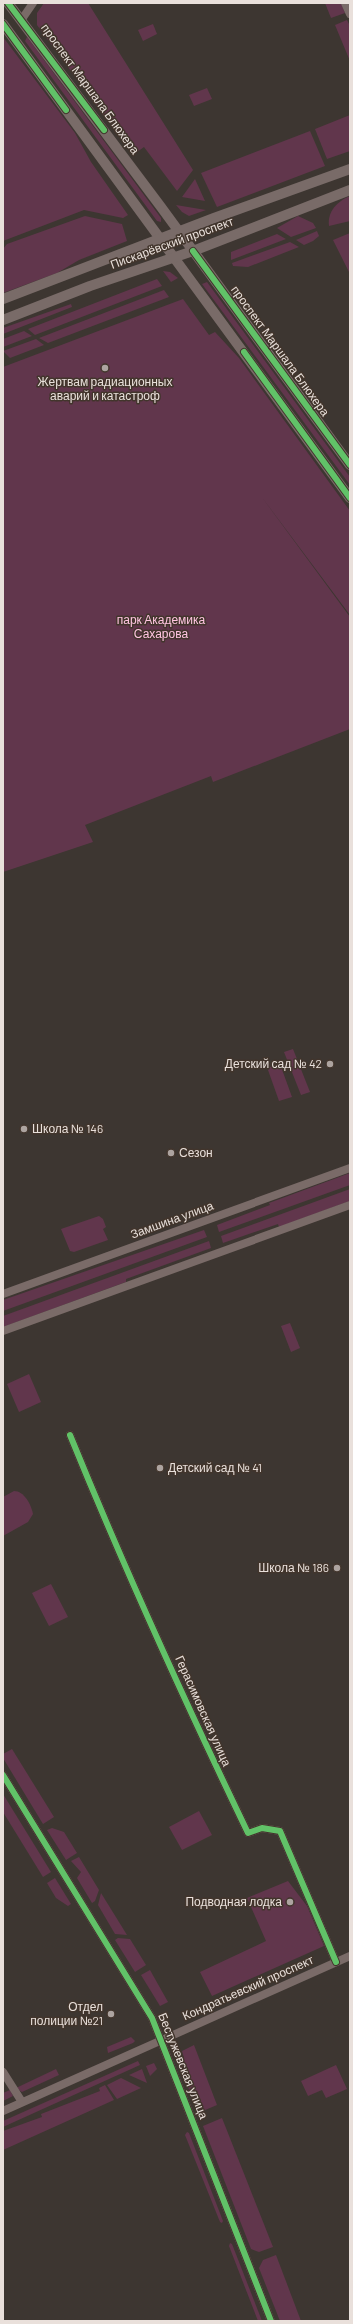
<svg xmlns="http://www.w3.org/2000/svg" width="353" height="2324" font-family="Barlow,sans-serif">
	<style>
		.green { fill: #61364c }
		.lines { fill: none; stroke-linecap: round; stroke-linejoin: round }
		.minor { stroke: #7a6b68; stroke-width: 8 }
		.major { stroke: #796b68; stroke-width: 10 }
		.cycleway-casing { stroke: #42352c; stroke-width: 8 }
		.cycleway { stroke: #61c268; stroke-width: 6 }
		.poi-dot { fill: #ada4a0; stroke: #42352c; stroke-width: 1.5 }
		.labels { text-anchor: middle; stroke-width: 3; stroke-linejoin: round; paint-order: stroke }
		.street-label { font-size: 12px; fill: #e9e0db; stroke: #42352c }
		.poi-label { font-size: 12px; fill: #e9e0db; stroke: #42352c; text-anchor: end }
		.park-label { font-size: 12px; fill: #ffc4e0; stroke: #42352c }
	</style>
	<rect width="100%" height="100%" fill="#3d3631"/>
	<!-- green -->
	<g class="green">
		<polygon points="44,3 88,3 193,170 177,191 144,147 137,152 104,116 37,25 37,13"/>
		<polygon points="325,3 341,3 345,13 331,18"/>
		<polygon points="347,20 350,26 350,61 335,25"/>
		<polygon points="153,24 157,34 143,41 138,30"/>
		<polygon points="3,37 75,133 91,162 128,215 123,218 84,210 3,241"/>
		<polygon points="27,37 161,218 161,222 157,221 25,41"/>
		<polygon points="207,88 212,99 194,106 189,95"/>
		<polygon points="350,115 350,151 327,159 315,129"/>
		<polygon points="310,131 325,166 217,207 201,173"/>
		<polygon points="195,179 205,201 182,197"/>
		<path d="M 350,196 L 350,221 L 329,226 C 327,211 338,201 350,196 Z"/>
		<polygon points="176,205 206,210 189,216 182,212"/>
		<polygon points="85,216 122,224 127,241 79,260 57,273 3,293 3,249 7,244"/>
		<polygon points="298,216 313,223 316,228 291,237 277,228"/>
		<polygon points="317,231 319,236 313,241 304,245 296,240"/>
		<polygon points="350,233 350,274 333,240"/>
		<polygon points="277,234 286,239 231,260 231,252"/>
		<polygon points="290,242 299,247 248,267 233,266 232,263"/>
		<polygon points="163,271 170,272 178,278 171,282"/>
		<polygon points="157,279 162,286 35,335 28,329"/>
		<polygon points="207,282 350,477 350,485 202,284"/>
		<polygon points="164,290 169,297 48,343 39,338"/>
		<polygon points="183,299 209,335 215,332 239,358 350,511 350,615 261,496 350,617 350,729 213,782 211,776 85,825 93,842 3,872 3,367"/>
		<polygon points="71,304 72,307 3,334 3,328"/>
		<polygon points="24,331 32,336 3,347 3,339"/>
		<polygon points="36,339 44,345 10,358 3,351"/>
		<polygon points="293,1049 310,1092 301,1095 284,1052"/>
		<polygon points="280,1064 292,1097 279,1101 268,1070 270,1067"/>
		<polygon points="350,1173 350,1185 219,1232 217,1225 270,1205 269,1203"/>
		<polygon points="350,1189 350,1201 279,1227 278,1224 223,1243 221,1236"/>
		<polygon points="99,1216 103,1219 106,1227 103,1229 108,1240 74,1252 70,1251 61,1229"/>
		<polygon points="204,1230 207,1237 3,1311 3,1300"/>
		<polygon points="209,1241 211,1248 126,1279 126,1282 3,1327 3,1316"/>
		<polygon points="290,1323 300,1348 291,1352 281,1326"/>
		<polygon points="29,1374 41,1402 19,1412 7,1384"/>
		<path d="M 14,1491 C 24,1491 31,1504 33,1514 L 28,1522 L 3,1536 L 3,1497 Z"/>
		<polygon points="51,1584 68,1617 49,1626 32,1593"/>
		<polygon points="12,1749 54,1817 43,1824 3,1758 3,1754"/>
		<polygon points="3,1794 51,1872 43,1877 3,1812"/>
		<polygon points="199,1811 212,1835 182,1850 169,1827"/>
		<polygon points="52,1828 64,1832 77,1853 66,1860 47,1830"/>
		<polygon points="79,1857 99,1890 95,1901 92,1903 77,1878 81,1872 71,1861"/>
		<polygon points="55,1878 71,1904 68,1906 56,1898 47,1883"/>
		<polygon points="288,1881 307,1906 324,1946 212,1996 200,1972 266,1941 247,1898"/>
		<polygon points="101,1893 127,1935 115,1934 98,1905"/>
		<polygon points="118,1938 130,1939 146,1965 135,1972 115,1940"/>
		<polygon points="150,1970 168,2002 160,2006 141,1975"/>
		<polygon points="131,2037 135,2041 133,2043 108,2053 107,2047"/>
		<polygon points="194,2045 217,2105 198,2113 178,2061 184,2058 182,2051"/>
		<polygon points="138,2061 140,2065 3,2127 3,2121"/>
		<polygon points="154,2063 157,2069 150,2076 146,2066"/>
		<polygon points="336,2065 347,2089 326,2098 322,2090 308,2096 301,2081"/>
		<polygon points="56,2069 59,2075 22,2092 16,2088"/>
		<polygon points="142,2069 147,2083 129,2075"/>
		<polygon points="121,2078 141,2088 117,2099 107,2085"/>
		<polygon points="105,2085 114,2100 3,2150 3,2131 42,2117 41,2114 100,2091 99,2088"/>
		<polygon points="10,2090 13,2096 3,2101 3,2093"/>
		<polygon points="222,2118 273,2247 259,2252 251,2249 203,2126"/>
		<polygon points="187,2132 189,2133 223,2221 222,2223 220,2222 185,2135"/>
		<polygon points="230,2243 232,2244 262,2321 258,2321 229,2246"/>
		<polygon points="276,2255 301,2321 280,2321 259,2268 263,2260"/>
	</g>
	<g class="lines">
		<!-- minor -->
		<g class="minor">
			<polyline points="345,3 350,14"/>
			<polyline points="22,19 33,3"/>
			<polyline points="3,1294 350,1168"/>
			<polyline points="3,1331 350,1205"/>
			<path d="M 70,1435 C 125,1570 185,1702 248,1833 L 262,1828 L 280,1831 L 336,1962"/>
			<polyline points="3,1775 152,2018 271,2321"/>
			<polyline points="3,2072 22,2102"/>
			<polyline points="3,2111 350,1956"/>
		</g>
		<!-- major -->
		<g class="major">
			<polyline points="8,3 161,207 350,465"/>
			<polyline points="3,24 350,498"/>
			<polyline points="3,299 214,218 350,169"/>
			<polyline points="3,320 90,286 193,251 350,190"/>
		</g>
		<defs>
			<g id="cycleway">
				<polyline points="8,3 104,130"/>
				<polyline points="3,24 66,110"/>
				<polyline points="193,251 350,465"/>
				<polyline points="244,352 350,498"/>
				<path d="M 70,1435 C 125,1570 185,1702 248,1833 L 262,1828 L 280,1831 L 336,1962"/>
				<polyline points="3,1775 152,2018 271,2321"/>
			</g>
		</defs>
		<!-- cycleway casing -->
		<use href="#cycleway" class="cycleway-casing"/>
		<!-- cycleway -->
		<use href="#cycleway" class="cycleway"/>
	</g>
	<!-- markers -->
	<g class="poi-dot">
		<circle cx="105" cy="368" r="4"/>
		<circle cx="330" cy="1064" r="4"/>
		<circle cx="24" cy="1129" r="4"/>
		<circle cx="171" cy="1153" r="4"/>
		<circle cx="160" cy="1468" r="4"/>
		<circle cx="337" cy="1568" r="4"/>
		<circle cx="290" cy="1902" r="4"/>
		<circle cx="111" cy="2014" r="4"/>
	</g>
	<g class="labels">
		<!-- street labels -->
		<g class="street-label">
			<text transform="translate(90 89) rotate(54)" y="4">проспект Маршала Блюхера</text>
			<text transform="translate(172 243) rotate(-20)" y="4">Пискарёвский проспект</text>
			<text transform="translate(280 351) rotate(54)" y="4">проспект Маршала Блюхера</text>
			<text transform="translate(172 1220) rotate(-20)" y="4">Замшина улица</text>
			<text transform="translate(203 1711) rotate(66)" y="4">Герасимовская улица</text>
			<text transform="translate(248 1988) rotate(-24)" y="4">Кондратьевский проспект</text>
			<text transform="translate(183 2066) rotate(68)" y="4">Бестужевская улица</text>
		</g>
		<!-- poi labels -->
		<g class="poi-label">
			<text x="105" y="386" text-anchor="middle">Жертвам радиационных<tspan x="105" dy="14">аварий и катастроф</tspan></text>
			<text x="322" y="1068">Детский сад № 42</text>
			<text x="32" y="1133" text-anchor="start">Школа № 146</text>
			<text x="179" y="1157" text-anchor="start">Сезон</text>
			<text x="168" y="1472" text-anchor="start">Детский сад № 41</text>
			<text x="329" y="1572">Школа № 186</text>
			<text x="282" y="1906">Подводная лодка</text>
			<text x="103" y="2011">Отдел<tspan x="103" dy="14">полиции №21</tspan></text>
		</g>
		<!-- park labels -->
		<g class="park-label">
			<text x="161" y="624">парк Академика<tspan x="161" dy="14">Сахарова</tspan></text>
		</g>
	</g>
	<!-- border -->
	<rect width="353" height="2324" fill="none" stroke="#e9e0db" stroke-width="8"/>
</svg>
